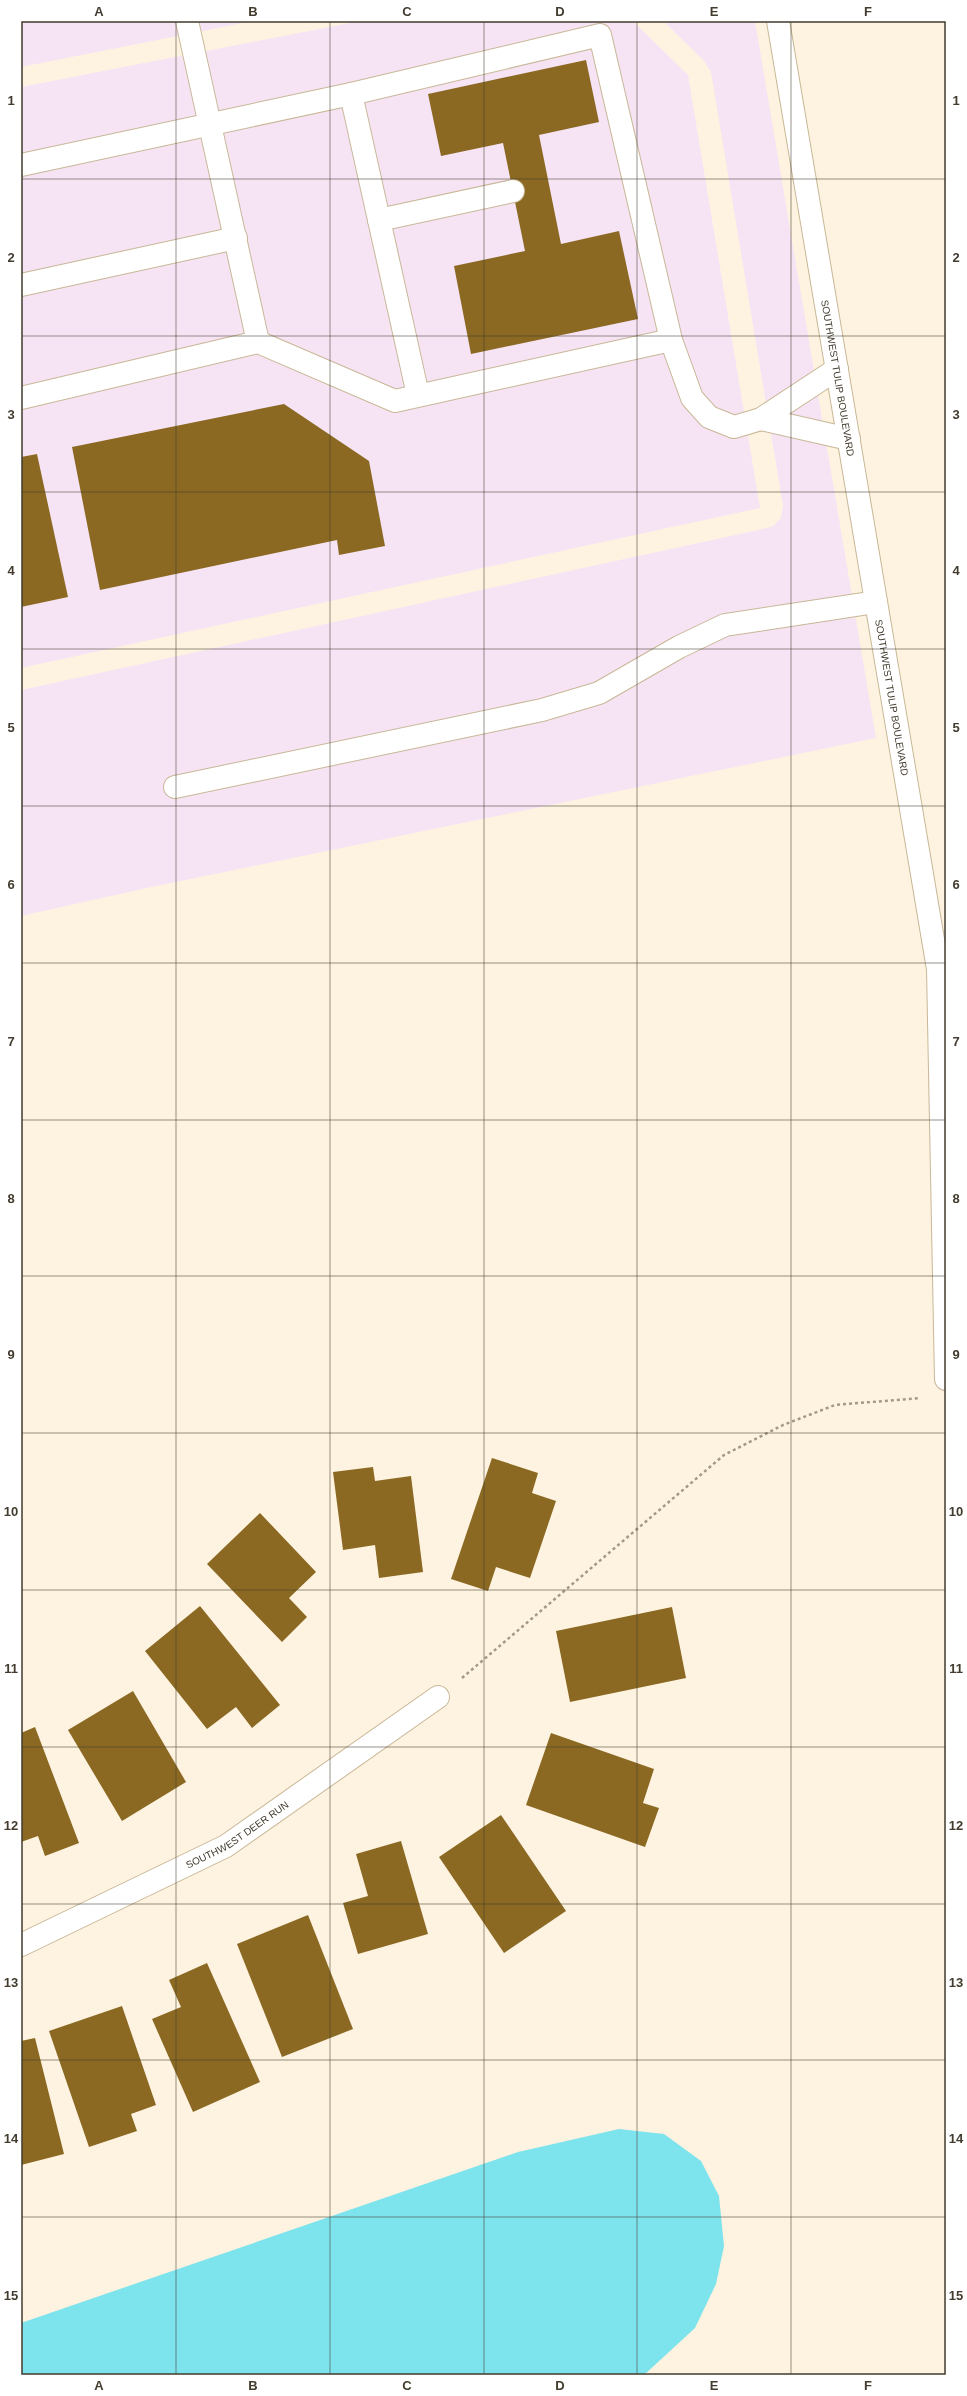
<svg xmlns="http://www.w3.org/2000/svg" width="967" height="2396" font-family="Helvetica,sans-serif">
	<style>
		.commercial { fill: #f6e4f5 }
		.water { fill: #7de3ec }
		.building { fill: #8b6923 }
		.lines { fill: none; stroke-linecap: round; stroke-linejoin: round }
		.service-casing { stroke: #c9b797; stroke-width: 24 }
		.minor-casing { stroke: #c9b797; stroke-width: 24 }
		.tertiary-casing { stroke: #c9b797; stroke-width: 24 }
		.path { stroke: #a29989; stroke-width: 2.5; stroke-dasharray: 3 3; stroke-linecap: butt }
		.service { stroke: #fff; stroke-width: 22 }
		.minor { stroke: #fff; stroke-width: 22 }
		.tertiary { stroke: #fff; stroke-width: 22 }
		.grid { fill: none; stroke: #423b2e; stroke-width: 1; stroke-opacity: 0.55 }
		.labels { text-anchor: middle; stroke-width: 4; stroke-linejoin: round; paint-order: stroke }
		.street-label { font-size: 10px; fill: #423b2e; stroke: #fff }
		.neatline { fill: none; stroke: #423b2e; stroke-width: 1.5 }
		.grid-label { font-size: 13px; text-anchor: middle; font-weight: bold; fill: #423b2e }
	</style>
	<rect width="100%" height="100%" fill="#fef3e0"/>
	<!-- commercial -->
	<g class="commercial">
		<polygon points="21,21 253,21 21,67"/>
		<polygon points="360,21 633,21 688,75 760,508 21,668 21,87"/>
		<polygon points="663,21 755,21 876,738 147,888 21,916 21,690 767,528 773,526 781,518 783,506 711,72 704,61"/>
	</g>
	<!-- water -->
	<polygon class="water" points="619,2129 664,2134 701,2161 719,2196 724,2246 716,2284 695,2328 644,2375 21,2375 21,2323 518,2152"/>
	<!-- building -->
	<g class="building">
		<polygon points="586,60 599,122 539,135 561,244 619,231 638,319 471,354 454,266 525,251 503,143 441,156 428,94"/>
		<polygon points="284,404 369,461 385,546 339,555 337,540 100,590 72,447"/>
		<polygon points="37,454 68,597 21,607 21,457"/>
		<polygon points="492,1458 538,1473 532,1493 556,1501 530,1578 496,1567 488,1591 451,1579"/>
		<polygon points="373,1467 375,1481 411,1476 423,1572 379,1578 375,1545 343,1550 333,1472"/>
		<polygon points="260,1513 316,1572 289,1598 307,1617 282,1642 207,1564"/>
		<polygon points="200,1606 280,1705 252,1728 236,1707 207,1729 145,1651"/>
		<polygon points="672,1607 686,1678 570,1702 556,1631"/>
		<polygon points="133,1691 186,1782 122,1821 68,1730"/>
		<polygon points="35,1727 79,1843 45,1856 38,1836 21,1842 21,1733"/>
		<polygon points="551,1733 654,1769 643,1803 659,1808 645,1847 526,1805"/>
		<polygon points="501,1815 566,1911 504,1953 439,1857"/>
		<polygon points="401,1841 428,1934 358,1954 343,1903 368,1896 356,1854"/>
		<polygon points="308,1915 353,2029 282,2057 237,1944"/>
		<polygon points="207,1963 260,2082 193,2112 152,2019 181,2007 169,1980"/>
		<polygon points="122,2006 156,2105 131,2114 137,2131 89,2147 49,2031"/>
		<polygon points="35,2038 64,2154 21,2165 21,2041"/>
	</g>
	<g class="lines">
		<defs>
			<g id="service">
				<polyline points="351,94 418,395"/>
				<polyline points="21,165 351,94 600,35 671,340 692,398 709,417 734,427 761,419 837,369"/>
				<polyline points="379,220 513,191"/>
				<polyline points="21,285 236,238"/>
				<polyline points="258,342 395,401 671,340"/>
				<polyline points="21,398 258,342 187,21"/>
				<polyline points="761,419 849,439"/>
				<polyline points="175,787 542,710 599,693 679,647 725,625 876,602"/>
			</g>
			<g id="minor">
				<path id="s1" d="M 21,1945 L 226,1846 L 438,1697"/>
			</g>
			<g id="tertiary">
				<path id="s2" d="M 778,21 L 938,969 L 946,1379"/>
			</g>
		</defs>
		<!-- service casing -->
		<use href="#service" class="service-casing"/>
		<!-- minor casing -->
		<use href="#minor" class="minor-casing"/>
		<!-- tertiary casing -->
		<use href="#tertiary" class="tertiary-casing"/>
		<!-- path -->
		<polyline class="path" points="462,1678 724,1455 783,1425 835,1405 920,1398"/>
		<!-- service -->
		<use href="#service" class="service"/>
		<!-- minor -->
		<use href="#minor" class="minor"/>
		<!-- tertiary -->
		<use href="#tertiary" class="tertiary"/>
	</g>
	<!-- grid -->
	<path class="grid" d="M 176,21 L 176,2375M 330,21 L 330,2375M 484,21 L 484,2375M 637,21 L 637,2375M 791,21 L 791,2375M 21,179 L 946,179M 21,336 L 946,336M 21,492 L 946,492M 21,649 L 946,649M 21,806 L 946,806M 21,963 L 946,963M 21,1120 L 946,1120M 21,1276 L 946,1276M 21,1433 L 946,1433M 21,1590 L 946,1590M 21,1747 L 946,1747M 21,1904 L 946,1904M 21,2060 L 946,2060M 21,2217 L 946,2217"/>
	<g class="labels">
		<!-- street labels -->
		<g class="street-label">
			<text dy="4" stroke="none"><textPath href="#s2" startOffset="362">SOUTHWEST TULIP BOULEVARD</textPath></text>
			<text dy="4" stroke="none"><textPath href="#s2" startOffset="686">SOUTHWEST TULIP BOULEVARD</textPath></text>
			<text dy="4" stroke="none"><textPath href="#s1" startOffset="243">SOUTHWEST DEER RUN</textPath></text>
		</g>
	</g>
	<!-- border -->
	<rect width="967" height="2396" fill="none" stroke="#ffffff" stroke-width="44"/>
	<rect x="22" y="22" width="923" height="2352" class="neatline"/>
	<g class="grid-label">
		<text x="99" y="16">A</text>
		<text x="253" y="16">B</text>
		<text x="407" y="16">C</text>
		<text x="560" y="16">D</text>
		<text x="714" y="16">E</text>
		<text x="868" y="16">F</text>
		<text x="11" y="105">1</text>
		<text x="956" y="105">1</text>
		<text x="11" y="262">2</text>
		<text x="956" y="262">2</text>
		<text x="11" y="419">3</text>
		<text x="956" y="419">3</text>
		<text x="11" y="575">4</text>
		<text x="956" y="575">4</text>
		<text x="11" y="732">5</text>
		<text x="956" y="732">5</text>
		<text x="11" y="889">6</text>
		<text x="956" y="889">6</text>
		<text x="11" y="1046">7</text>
		<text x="956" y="1046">7</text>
		<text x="11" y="1203">8</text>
		<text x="956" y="1203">8</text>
		<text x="11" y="1359">9</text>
		<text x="956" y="1359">9</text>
		<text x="11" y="1516">10</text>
		<text x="956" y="1516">10</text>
		<text x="11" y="1673">11</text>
		<text x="956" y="1673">11</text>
		<text x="11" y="1830">12</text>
		<text x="956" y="1830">12</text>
		<text x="11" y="1987">13</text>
		<text x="956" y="1987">13</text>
		<text x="11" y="2143">14</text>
		<text x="956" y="2143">14</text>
		<text x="11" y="2300">15</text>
		<text x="956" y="2300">15</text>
		<text x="99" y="2390">A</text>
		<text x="253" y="2390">B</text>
		<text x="407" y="2390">C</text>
		<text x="560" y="2390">D</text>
		<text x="714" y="2390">E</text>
		<text x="868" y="2390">F</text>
	</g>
</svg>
